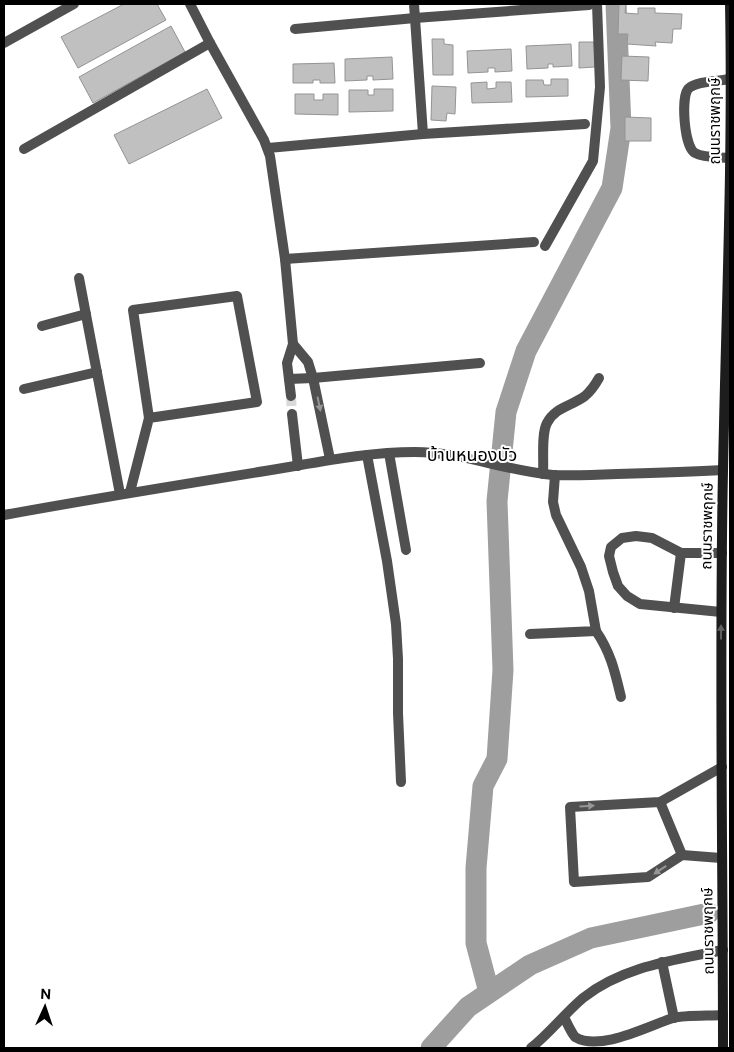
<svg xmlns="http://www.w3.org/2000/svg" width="734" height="1052" font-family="'Public Sans','Noto Sans Thai',sans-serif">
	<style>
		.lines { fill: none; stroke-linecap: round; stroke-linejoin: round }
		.canal { stroke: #9e9e9e; stroke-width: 21 }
		.building { fill: #c0c0c0; stroke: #949494 }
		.minor-tunnel { stroke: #d9d9d9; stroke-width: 10; stroke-dasharray: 10 5; stroke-linecap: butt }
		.service { stroke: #505050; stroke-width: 10 }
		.minor { stroke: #505050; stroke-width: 10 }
		.secondary { stroke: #1d1d1d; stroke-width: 10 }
		.oneway { fill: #969696 }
		.oneway2 { fill: #616161 }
		.labels { text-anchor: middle; stroke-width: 4; stroke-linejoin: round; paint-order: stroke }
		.street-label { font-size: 15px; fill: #000; stroke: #fff }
		.quarter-label { font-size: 18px; fill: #000; stroke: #fff }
	</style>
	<rect width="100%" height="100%" fill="#fff"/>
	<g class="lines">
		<!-- canal -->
		<g class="canal">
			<polyline points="489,992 476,943 476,868 483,786 497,759 503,670 497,501 506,412 526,351 612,188 621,128 616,4"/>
			<polyline points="431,1048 468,1007 530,965 591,938 709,913"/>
		</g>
	</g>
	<!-- building -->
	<g class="building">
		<polygon points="124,4 157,4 166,20 78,68 61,37"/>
		<polygon points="619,4 630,4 626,4 625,13 638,14 638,8 655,8 655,13 682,14 681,29 673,29 672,43 655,42 656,46 627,44 628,34 618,34"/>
		<polygon points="171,26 185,52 93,103 79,77"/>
		<polygon points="432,39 444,39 444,44 453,45 453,75 433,75"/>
		<polygon points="579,42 594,42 595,67 579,68"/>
		<polygon points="571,44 572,66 553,67 553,64 548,64 548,68 527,69 526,46"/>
		<polygon points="511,49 512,71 495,72 495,68 488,68 488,72 468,73 467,51"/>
		<polygon points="622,56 649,57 648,81 621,80"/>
		<polygon points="392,57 393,79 373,80 373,76 367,76 367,80 345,81 345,59"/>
		<polygon points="334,63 335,83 320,83 320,80 313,80 313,83 293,83 293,64"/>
		<polygon points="551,79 568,79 568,96 526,97 526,80 543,80 544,85 551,85"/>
		<polygon points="487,82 487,89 496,88 496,82 511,82 512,102 472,103 471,83"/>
		<polygon points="432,86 456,87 455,114 447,113 446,121 431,120"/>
		<polygon points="207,89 222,118 129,164 114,135"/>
		<polygon points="374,89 393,89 393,111 349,112 349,90 368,90 368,95 374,95"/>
		<polygon points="295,94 314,94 314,100 323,100 323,94 338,94 338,115 295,114"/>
		<polygon points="625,117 651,118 651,141 625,141"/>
	</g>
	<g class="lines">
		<!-- minor-tunnel -->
		<polyline class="minor-tunnel" points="291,396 292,414"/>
		<!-- service -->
		<g class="service">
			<path d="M 729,158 C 719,157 704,158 695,153 C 684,147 681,98 688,89 C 695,81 720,81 730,79"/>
			<polyline points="24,389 97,372"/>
			<polyline points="130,492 149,418 133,310 237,296 257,402 149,418"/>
			<polyline points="674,608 681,553"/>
			<polyline points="721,612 640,604 627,596 618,586 613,572 609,556 611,547 622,538 636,536 652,538 681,553 722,553"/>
			<polyline points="660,802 682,855"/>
			<polyline points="721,858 682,855 648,877 574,882 570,807 660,802 722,767"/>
			<polyline points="662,962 674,1018"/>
			<path d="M 564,1017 C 567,1023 571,1032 575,1037 C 600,1052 648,1026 673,1018 C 685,1015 710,1016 723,1015"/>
			<path d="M 531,1048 C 550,1033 565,1013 583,998 C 623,966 676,960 723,950"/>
		</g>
		<!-- minor -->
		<g class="minor">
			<polyline points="190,4 210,43 264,140 270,156 285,259 293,344 287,363 291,396"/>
			<polyline points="414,4 423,134"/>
			<polyline points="295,29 415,18 589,5"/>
			<polyline points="4,43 74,4"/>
			<polyline points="268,148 423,134 585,124"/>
			<polyline points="24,149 210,43"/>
			<polyline points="545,246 593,161 600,87 597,4"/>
			<polyline points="285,259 534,242"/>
			<polyline points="79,278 120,494"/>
			<polyline points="42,326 86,314"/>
			<polyline points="293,344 308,362 313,378 330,459"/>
			<polyline points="289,379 313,378 480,363"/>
			<polyline points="292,414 298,466"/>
			<polyline points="389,453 406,550"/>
			<polyline points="367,455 387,561 396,624 398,659 398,713 401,782"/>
			<path d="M 543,474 C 544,460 541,434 547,423 C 555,407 572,406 585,396 C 591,391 595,385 599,378"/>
			<path d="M 4,515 C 91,499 178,485 265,471 C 315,463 364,452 415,452 C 462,452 506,471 553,475 C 574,476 596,475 617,474 C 652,473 687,472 723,470"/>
			<path d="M 596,631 C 611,653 615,672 621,697"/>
			<polyline points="530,634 596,631 589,591 581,567 556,515 553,502 555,475"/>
		</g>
		<!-- secondary -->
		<path class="secondary" d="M 723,1048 C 723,856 719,663 723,471 C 726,315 733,160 730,4"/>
	</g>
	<!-- one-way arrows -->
	<defs><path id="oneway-solid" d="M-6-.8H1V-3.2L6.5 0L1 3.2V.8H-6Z" transform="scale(1.25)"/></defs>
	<g class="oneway">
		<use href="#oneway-solid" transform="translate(319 404) rotate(78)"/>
		<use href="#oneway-solid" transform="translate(587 806) rotate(-3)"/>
		<use href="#oneway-solid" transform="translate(660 870) rotate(147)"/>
	</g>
	<use class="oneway2" href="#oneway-solid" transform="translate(721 632) rotate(-90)"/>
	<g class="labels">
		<!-- street labels -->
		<g class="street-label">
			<text transform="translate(715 121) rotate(-90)" y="5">ถนนราชพฤกษ์</text>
			<text transform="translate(707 526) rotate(-89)" y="5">ถนนราชพฤกษ์</text>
			<text transform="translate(708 931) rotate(-91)" y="5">ถนนราชพฤกษ์</text>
		</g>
		<!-- quarter labels -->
		<g class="quarter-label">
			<text x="472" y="461">บ้านหนองบัว</text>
		</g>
	</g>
	<!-- border -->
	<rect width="734" height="1052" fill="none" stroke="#000000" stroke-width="10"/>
	<!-- north arrow -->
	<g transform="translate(45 1007) rotate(3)" stroke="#ffffff" stroke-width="4" paint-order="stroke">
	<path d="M0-4L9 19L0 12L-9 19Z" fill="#000000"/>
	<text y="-8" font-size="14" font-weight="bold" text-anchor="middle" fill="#000000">N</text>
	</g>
</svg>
